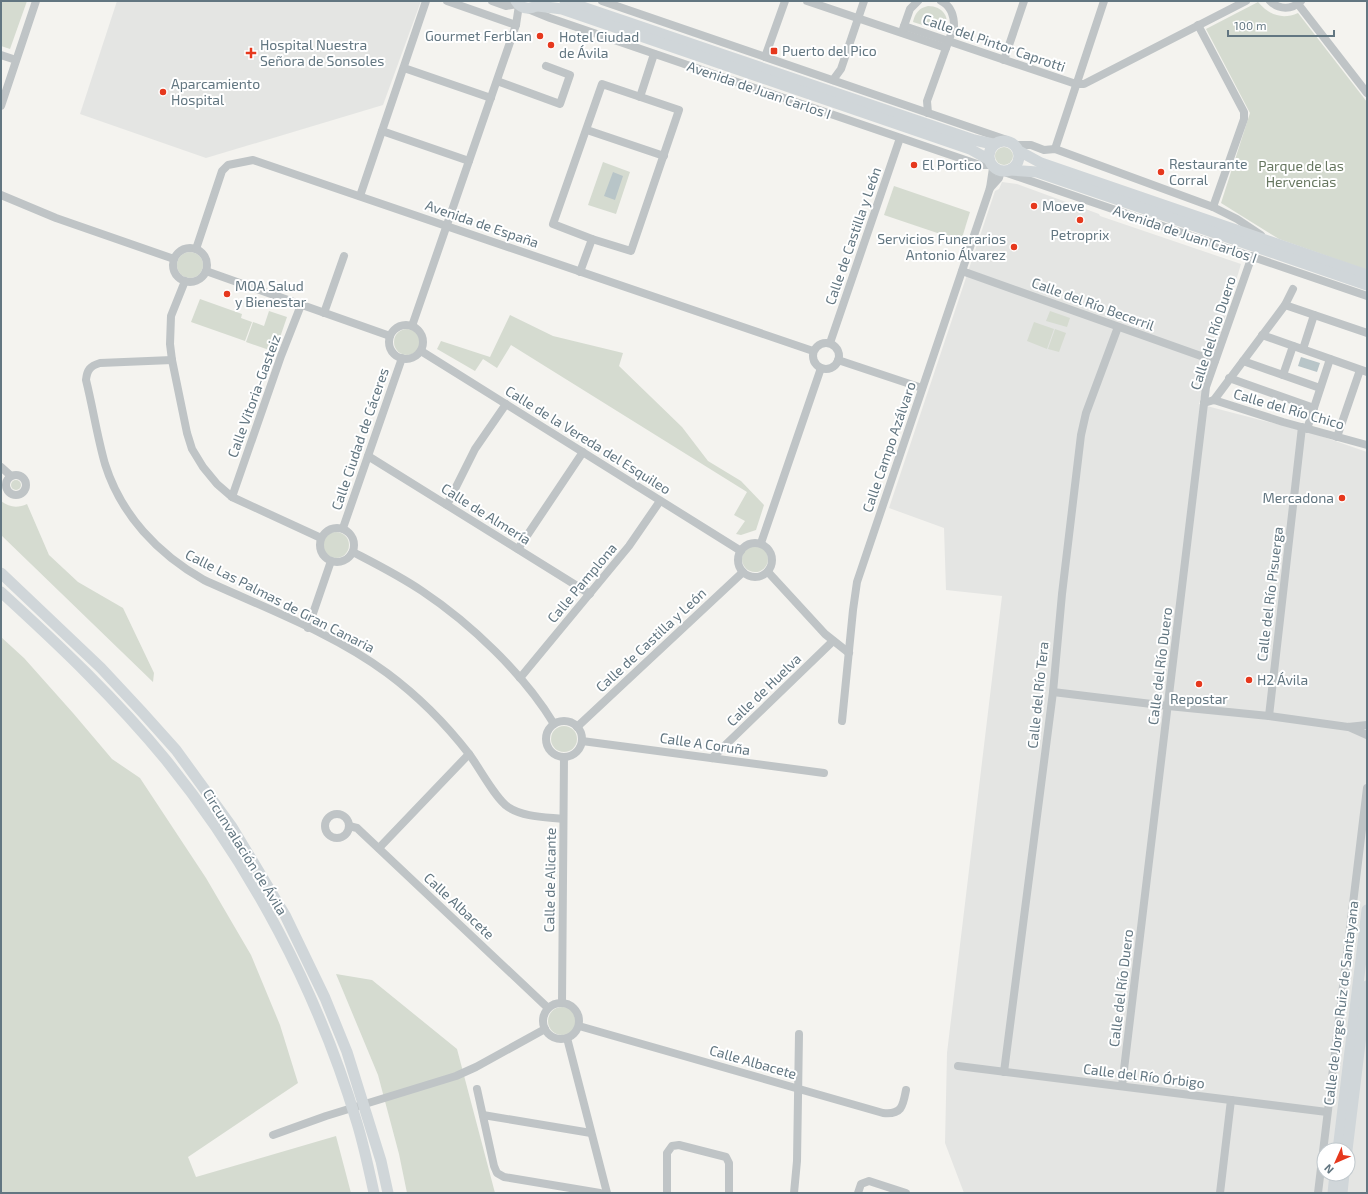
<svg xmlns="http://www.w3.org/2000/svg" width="1368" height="1194" font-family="'Exo 2',sans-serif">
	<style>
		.built { fill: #e4e5e3; fill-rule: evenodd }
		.green { fill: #d5dbd0 }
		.water { fill: #b8c5c8 }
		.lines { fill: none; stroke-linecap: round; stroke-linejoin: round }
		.minor { stroke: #bfc4c6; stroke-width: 8 }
		.highway { stroke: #d0d6d9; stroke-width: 11 }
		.poi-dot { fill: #e6381d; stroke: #fff; stroke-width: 1.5 }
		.labels { text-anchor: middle; stroke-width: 4; stroke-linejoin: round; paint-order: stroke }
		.poi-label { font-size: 14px; fill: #627681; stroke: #fff; text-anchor: start }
		.street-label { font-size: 14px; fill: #627681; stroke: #fff }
		.park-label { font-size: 14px; fill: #687861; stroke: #fff }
	</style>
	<rect width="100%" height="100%" fill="#f4f3ef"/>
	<!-- built -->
	<g class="built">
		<polygon points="117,1 421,1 383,105 206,158 80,114"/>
		<path d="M 1002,182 L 1017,184 L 1099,214 L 1100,216 L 1241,264 L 1199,404 L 1315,434 L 1367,452 L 1367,1193 L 964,1193 L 945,1143 L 947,1053 L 1002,596 L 946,590 L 944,528 L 889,508 L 995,191 L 999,189 ZM 1324,1150 L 1348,1150 L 1348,1174 L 1324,1174 Z"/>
	</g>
	<!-- green -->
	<g class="green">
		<polygon points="1,1 27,1 10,49 1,46"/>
		<path d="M 1258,2 C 1269,15 1282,20 1298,13 L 1367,102 L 1367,270 L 1279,239 L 1221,203 L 1250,113 L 1206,29 Z"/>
		<path d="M 928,6 C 943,6 951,18 945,32 L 913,22 C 915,13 919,8 928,6 Z"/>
		<circle cx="1004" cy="156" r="9"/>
		<polygon points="603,162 630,172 616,214 588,205"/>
		<polygon points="894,186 970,212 961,241 884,215"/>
		<circle cx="190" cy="265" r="13"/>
		<polygon points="200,299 242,314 241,318 252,322 245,341 191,322"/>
		<polygon points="269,311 287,317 275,352 246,342 253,322 264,326"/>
		<polygon points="1050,311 1070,318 1067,327 1046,321"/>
		<polygon points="510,315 553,336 623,353 619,366 682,427 708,461 741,481 764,505 756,530 741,535 736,534 745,521 734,515 747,492 511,345 497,368 483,359 475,371 437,349 441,341 490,357"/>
		<polygon points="1034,322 1054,329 1047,349 1027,341"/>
		<polygon points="1055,329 1066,333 1059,352 1048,349"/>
		<circle cx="407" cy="342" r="13"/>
		<circle cx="16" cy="485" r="5"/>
		<path d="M 1,501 C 10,508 18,508 27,504 L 49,555 L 78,582 L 123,608 L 154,673 L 153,682 L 1,535 Z"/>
		<circle cx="336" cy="545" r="13"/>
		<circle cx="755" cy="559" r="13"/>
		<polygon points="1,637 24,658 73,713 112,759 140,778 206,878 251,955 280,1025 298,1083 188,1157 196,1177 336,1136 351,1193 1,1193"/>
		<circle cx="564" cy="739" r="13"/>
		<polygon points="336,974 372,980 457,1049 495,1193 407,1193 399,1154 378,1075"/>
		<circle cx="562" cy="1021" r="14"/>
	</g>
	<!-- water -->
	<g class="water">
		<polygon points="613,172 623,176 615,200 604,196"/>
		<polygon points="1301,357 1320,363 1317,372 1298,366"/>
	</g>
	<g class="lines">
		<!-- minor -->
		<g class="minor">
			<polyline points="447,1 516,25"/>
			<polyline points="492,1 506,6 517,4"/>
			<polyline points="602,1 1007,140"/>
			<polyline points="807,1 946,48"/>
			<path d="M 1270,1 C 1279,10 1292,10 1301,1"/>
			<polyline points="1298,4 1367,93"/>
			<polyline points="528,9 550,18 980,165 991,165"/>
			<polyline points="1198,25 1244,112 1244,119 1213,207"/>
			<polyline points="904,26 1076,84 1084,84 1246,1"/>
			<polyline points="903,29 910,9 918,1"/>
			<polyline points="1,55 16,60"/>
			<polyline points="765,57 785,1"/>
			<polyline points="1004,60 1024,1"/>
			<polyline points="404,68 491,98"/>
			<polyline points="833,80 841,69 864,1"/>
			<polyline points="497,81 560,104 570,75 546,66"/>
			<polygon points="602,84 679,110 631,251 592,239 553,224"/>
			<polyline points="640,97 654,54"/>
			<polyline points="1,106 36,1"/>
			<path d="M 928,113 L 927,101 L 954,26 C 954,15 951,6 941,1"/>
			<polyline points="587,130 664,156"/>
			<polyline points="382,131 469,161"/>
			<polyline points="1016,145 1031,145 1044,150 1055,149 1213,207 1237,219 1261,235"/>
			<polyline points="1055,149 1104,1"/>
			<polyline points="1004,172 1367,296"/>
			<polyline points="990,188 999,178 1001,171"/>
			<polyline points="1,195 56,218 174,259"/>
			<polyline points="360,196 426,1"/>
			<circle cx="190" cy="265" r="17"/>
			<polyline points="196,249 222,171 228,165 253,160 813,351"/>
			<polyline points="206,271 390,336"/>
			<polyline points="962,271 1215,361"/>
			<polyline points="580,272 592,239"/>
			<polyline points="185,281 171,316 170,344 172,360 187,433 192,449 203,467 217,484 232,497 321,538"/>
			<polyline points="1285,305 1367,333"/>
			<polyline points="324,313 344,256"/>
			<circle cx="406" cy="342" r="17"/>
			<polyline points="412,326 516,25 519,5"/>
			<polyline points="1262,335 1367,372"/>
			<polyline points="830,343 900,138"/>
			<circle cx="826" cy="356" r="13"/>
			<polyline points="1303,349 1314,315"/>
			<polyline points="421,351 741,551"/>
			<path d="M 172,360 L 100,363 C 90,366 87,370 86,380 C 93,408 97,436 105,464 C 121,515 158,554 204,580 C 265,608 333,633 387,673 C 418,696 445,723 469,754 C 479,767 495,798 508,807 C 523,817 545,817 563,819"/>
			<polyline points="838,360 922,388"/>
			<polyline points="1243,361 1320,388"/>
			<polyline points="1283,375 1293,346"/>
			<polyline points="1229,378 1314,408"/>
			<polyline points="1214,400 1285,305 1293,289"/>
			<polyline points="1204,403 1214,400 1283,422 1367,445"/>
			<polyline points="1307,429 1330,359"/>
			<polyline points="1337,437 1360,370"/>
			<polyline points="368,456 590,594"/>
			<polyline points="1,467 11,476"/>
			<circle cx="16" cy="485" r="10"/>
			<polyline points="232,497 281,356 301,305"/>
			<polyline points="447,505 475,449 506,404"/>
			<circle cx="337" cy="545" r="17"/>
			<polyline points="343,528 402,358"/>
			<polyline points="761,543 821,368"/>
			<circle cx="755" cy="560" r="17"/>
			<polyline points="518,549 583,452"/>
			<path d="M 353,552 C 376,564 400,576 422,591 C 470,623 524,674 554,724"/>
			<polyline points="768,572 825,634 849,653"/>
			<polyline points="308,628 331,561"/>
			<polyline points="520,678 629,546 660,501"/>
			<polyline points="1053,692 1168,706 1269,716 1348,727 1367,725"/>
			<polyline points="1269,716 1302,427"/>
			<polyline points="842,721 853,610 857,582 990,188 993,168"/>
			<circle cx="564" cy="739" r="18"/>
			<polyline points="577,727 743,572"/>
			<polyline points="1349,727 1367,735"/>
			<polyline points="582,741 824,773"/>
			<polyline points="712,758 833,641"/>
			<circle cx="337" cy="826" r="12"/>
			<polyline points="349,826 357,828 548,1008"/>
			<polyline points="379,848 469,754"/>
			<polyline points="562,1003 564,757"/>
			<circle cx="561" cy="1021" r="18"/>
			<path d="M 579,1026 L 883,1113 C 902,1115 903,1106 906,1090"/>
			<polyline points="567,1038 607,1193"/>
			<polyline points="958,1066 1327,1112"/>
			<polyline points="1004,1072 1053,692 1062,594 1081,435 1086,413 1118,327"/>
			<polyline points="1122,1086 1206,387 1252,256"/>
			<polyline points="477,1089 494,1166 497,1173 504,1177 600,1193"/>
			<polyline points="483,1115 591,1133"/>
			<polyline points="273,1135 326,1116 456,1076 476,1067 545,1029"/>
			<polyline points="667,1193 667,1153 672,1146 679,1145 726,1157 729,1163 729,1193"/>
			<polyline points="794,1193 797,1161 799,1034"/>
			<polyline points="858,1193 861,1184 869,1181 906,1193"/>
			<polyline points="1220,1193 1231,1100"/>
			<polyline points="1318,1193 1367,788"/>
		</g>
		<!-- highway -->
		<g class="highway">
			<path d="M 516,1 C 522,11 535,10 541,1"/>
			<polyline points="565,1 974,140 993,144"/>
			<polyline points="538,6 562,9 970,149 988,159"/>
			<circle cx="1004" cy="156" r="15"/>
			<polyline points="1019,151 1041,163 1367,275"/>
			<polyline points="1010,170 1037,172 1367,285"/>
			<polyline points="1,573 101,668 142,712 176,750 232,827 285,915 325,998 347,1052 381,1161 388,1193"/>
			<path d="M 1,592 C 59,645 116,699 166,760 C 251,865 318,992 357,1123 C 364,1146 369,1170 374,1193"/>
			<polyline points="1338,1150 1367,910"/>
			<polyline points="1347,1150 1367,986"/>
			<polyline points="1333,1193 1335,1174"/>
			<polyline points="1342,1193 1344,1174"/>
		</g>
	</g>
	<!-- markers -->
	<g class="poi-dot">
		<circle cx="540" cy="36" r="4"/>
		<circle cx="551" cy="45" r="4"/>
		<rect x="770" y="47" width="8" height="8" rx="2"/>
		<path d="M249 47h4v4h4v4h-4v4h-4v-4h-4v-4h4z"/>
		<circle cx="163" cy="92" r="4"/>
		<circle cx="914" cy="165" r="4"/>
		<circle cx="1161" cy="172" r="4"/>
		<circle cx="1034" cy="206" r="4"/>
		<circle cx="1080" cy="220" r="4"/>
		<circle cx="1014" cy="247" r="4"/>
		<circle cx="227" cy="294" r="4"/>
		<circle cx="1342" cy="498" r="4"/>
		<circle cx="1249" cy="680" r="4"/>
		<circle cx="1199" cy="684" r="4"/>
	</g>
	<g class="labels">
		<!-- poi labels -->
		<g class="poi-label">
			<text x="532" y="41" text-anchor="end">Gourmet Ferblan</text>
			<text x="559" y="42">Hotel Ciudad<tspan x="559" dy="16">de Ávila</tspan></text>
			<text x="260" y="50">Hospital Nuestra<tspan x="260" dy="16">Señora de Sonsoles</tspan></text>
			<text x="782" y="56">Puerto del Pico</text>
			<text x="171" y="89">Aparcamiento<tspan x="171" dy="16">Hospital</tspan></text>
			<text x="1169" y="169">Restaurante<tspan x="1169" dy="16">Corral</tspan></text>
			<text x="922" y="170">El Portico</text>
			<text x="1042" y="211">Moeve</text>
			<text x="1080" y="240" text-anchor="middle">Petroprix</text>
			<text x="1006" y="244" text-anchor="end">Servicios Funerarios<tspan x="1006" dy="16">Antonio Álvarez</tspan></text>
			<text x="235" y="291">MOA Salud<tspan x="235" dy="16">y Bienestar</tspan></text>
			<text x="1334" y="503" text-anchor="end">Mercadona</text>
			<text x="1257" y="685">H2 Ávila</text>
			<text x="1199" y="704" text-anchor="middle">Repostar</text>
		</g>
		<!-- street labels -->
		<g class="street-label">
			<text transform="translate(994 43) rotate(19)" y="5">Calle del Pintor Caprotti</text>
			<text transform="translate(759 90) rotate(19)" y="5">Avenida de Juan Carlos I</text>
			<text transform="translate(482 224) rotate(19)" y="5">Avenida de España</text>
			<text transform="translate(1185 234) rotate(19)" y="5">Avenida de Juan Carlos I</text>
			<text transform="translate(853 236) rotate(-71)" y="5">Calle de Castilla y León</text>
			<text transform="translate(1093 304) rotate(20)" y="5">Calle del Río Becerril</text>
			<text transform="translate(1213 333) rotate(-72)" y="5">Calle del Río Duero</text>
			<text transform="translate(254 396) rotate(-70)" y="5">Calle Vitoria-Gasteiz</text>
			<text transform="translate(1289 409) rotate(16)" y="5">Calle del Río Chico</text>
			<text transform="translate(360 439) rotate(-71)" y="5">Calle Ciudad de Cáceres</text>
			<text transform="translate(588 440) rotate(32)" y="5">Calle de la Vereda del Esquileo</text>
			<text transform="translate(889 447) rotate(-71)" y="5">Calle Campo Azálvaro</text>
			<text transform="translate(486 514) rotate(32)" y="5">Calle de Almería</text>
			<text transform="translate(582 583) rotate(-50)" y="5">Calle Pamplona</text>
			<text transform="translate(1270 594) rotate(-83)" y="5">Calle del Río Pisuerga</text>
			<text transform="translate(280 601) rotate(27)" y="5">Calle Las Palmas de Gran Canaria</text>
			<text transform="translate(651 640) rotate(-43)" y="5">Calle de Castilla y León</text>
			<text transform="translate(1160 666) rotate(-83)" y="5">Calle del Río Duero</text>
			<text transform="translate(764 690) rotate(-44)" y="5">Calle de Huelva</text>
			<text transform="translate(1038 695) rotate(-84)" y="5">Calle del Río Tera</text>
			<text transform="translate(705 744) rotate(8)" y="5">Calle A Coruña</text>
			<text transform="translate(245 852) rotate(58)" y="5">Circunvalación de Ávila</text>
			<text transform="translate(550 880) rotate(-89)" y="5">Calle de Alicante</text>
			<text transform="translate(459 906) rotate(43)" y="5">Calle Albacete</text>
			<text transform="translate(1121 988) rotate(-83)" y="5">Calle del Río Duero</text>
			<text transform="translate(1341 1003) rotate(-83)" y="5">Calle de Jorge Ruiz de Santayana</text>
			<text transform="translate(753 1062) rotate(16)" y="5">Calle Albacete</text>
			<text transform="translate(1144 1076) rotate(7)" y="5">Calle del Río Órbigo</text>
		</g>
		<!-- park labels -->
		<g class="park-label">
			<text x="1301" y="171">Parque de las<tspan x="1301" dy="16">Hervencias</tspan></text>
		</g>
	</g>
	<!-- border -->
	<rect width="1368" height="1194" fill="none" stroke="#627681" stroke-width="4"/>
	<!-- north arrow -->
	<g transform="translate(1336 1162) rotate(225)"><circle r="19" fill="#ffffff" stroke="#c0c8cd"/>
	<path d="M0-3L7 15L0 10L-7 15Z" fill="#e6381d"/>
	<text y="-6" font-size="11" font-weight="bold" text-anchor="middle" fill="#627681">N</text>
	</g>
	<!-- scale -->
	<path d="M1228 30v6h106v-6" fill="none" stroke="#627681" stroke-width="2"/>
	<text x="1234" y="30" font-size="12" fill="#627681" stroke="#ffffff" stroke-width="3" paint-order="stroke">100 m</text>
</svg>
